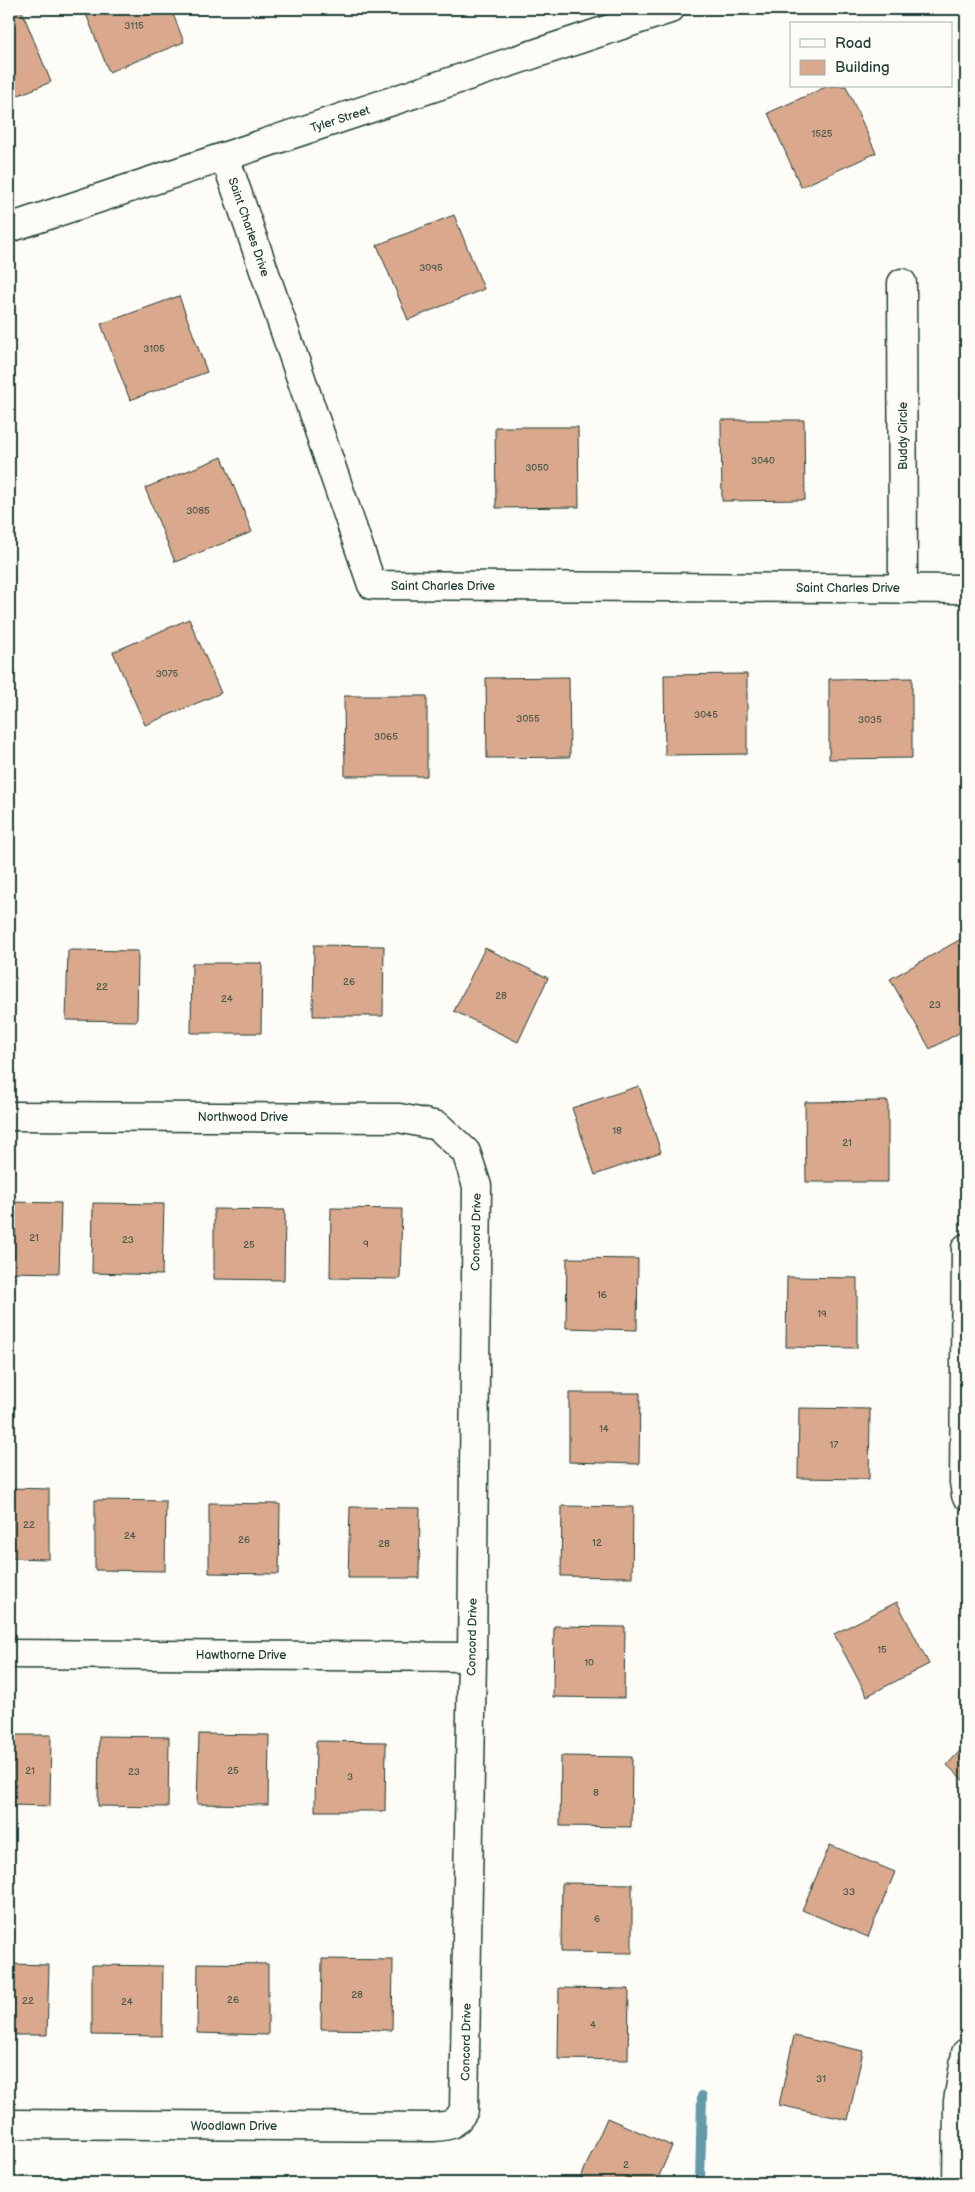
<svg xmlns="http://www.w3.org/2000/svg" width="975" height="2192" font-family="'Balsamiq Sans',sans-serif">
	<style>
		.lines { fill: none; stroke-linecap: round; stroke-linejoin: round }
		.stream { stroke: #659ba8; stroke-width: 10 }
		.building { fill: #daa98d; stroke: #1f3d34 }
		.minor-casing { stroke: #1f3d34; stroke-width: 31 }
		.minor { stroke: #fdfcf7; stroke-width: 28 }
		.labels { text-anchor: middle; stroke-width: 5; stroke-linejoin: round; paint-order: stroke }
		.number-label { font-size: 10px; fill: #4e584a }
		.street-label { font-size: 12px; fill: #1f3d34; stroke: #fdfcf7 }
	</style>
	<rect width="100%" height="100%" fill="#fdfcf7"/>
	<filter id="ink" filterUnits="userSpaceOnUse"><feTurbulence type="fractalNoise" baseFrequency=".02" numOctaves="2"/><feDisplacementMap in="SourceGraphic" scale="10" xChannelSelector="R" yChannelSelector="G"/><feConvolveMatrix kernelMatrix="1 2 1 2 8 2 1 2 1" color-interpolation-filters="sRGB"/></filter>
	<g filter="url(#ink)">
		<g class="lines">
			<!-- stream -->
			<polyline class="stream" points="700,2183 702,2096"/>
		</g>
		<!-- building -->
		<g class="building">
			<polygon points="14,9 21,9 51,82 9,99 9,11"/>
			<polygon points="84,9 171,9 184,42 109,72"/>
			<polygon points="828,86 846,86 876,153 801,187 768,113"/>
			<polygon points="454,215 484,289 408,320 377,245"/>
			<polygon points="179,296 207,372 130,400 101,324"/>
			<polygon points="721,420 804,420 805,500 722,501"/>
			<polygon points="495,427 578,427 579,507 496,508"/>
			<polygon points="222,457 252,532 175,562 145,488"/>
			<polygon points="189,619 221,693 145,725 113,652"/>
			<polygon points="747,674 747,754 665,755 664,675"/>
			<polygon points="569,677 570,757 487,758 486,678"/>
			<polygon points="912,678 912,758 829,759 829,679"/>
			<polygon points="344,696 427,696 427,776 345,776"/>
			<polygon points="961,939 966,947 966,1029 930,1049 890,979"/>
			<polygon points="314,945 384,946 383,1016 313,1016"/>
			<polygon points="485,948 548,978 518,1042 454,1011"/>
			<polygon points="68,950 138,951 137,1021 66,1020"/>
			<polygon points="192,963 262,963 261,1033 191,1033"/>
			<polygon points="639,1086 661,1152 595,1175 572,1108"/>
			<polygon points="888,1101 888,1182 806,1182 805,1102"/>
			<polygon points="9,1202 61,1203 59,1273 9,1272"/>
			<polygon points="93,1203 164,1204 162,1275 92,1273"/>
			<polygon points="331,1208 402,1209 400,1279 330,1278"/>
			<polygon points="214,1209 285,1210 284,1280 214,1279"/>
			<polygon points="567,1258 638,1259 637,1330 566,1328"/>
			<polygon points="787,1277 857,1278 857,1348 786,1347"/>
			<polygon points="569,1393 640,1393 639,1464 569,1462"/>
			<polygon points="799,1408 870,1409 869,1479 798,1478"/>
			<polygon points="9,1488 49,1489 49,1559 9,1558"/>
			<polygon points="95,1500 166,1501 165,1571 95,1570"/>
			<polygon points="209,1503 280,1504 279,1574 209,1573"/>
			<polygon points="562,1506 633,1507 632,1577 561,1576"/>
			<polygon points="350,1507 420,1508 419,1578 348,1578"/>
			<polygon points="897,1602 929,1664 867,1696 834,1634"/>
			<polygon points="554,1626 625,1627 624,1698 553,1697"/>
			<polygon points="199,1734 269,1735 268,1805 197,1804"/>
			<polygon points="9,1735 51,1735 50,1806 9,1805"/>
			<polygon points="99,1736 169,1737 168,1807 98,1806"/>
			<polygon points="316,1741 386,1742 385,1811 315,1811"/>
			<polygon points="966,1744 966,1783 947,1765"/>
			<polygon points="561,1756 632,1757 631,1827 560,1826"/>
			<polygon points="830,1845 895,1872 868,1937 802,1910"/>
			<polygon points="562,1883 632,1884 632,1953 561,1952"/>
			<polygon points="322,1959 393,1960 392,2030 321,2029"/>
			<polygon points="198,1963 268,1964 268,2035 197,2033"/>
			<polygon points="9,1964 49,1965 47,2035 9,2035"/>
			<polygon points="92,1965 163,1966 162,2036 92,2035"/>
			<polygon points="559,1988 629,1989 628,2060 558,2059"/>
			<polygon points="794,2036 863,2051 848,2120 779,2105"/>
			<polygon points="607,2118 672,2146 656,2183 579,2182"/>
		</g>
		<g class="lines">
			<defs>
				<g id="minor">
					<polyline points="225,157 372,585 966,589"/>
					<polyline points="9,228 670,9"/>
					<polyline points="902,283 903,589"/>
					<path d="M 9,1116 L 399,1118 L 438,1126 L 466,1152 L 477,1186 L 472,1657 L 464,2110 C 455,2126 449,2126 432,2127 L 9,2124"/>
					<polyline points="966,1248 964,1482 966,1495"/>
					<polyline points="9,1654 472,1657"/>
					<polyline points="957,2183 958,2101 966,2053"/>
				</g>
			</defs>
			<!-- minor casing -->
			<use href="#minor" class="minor-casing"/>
			<!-- minor -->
			<use href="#minor" class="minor"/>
		</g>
	</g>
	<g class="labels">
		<!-- number labels -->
		<g class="number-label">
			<text x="134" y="29">3115</text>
			<text x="822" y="137">1525</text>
			<text x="431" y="271">3095</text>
			<text x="154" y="352">3105</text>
			<text x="763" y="464">3040</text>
			<text x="537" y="471">3050</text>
			<text x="198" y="514">3085</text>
			<text x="167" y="677">3075</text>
			<text x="706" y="718">3045</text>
			<text x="528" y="722">3055</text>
			<text x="870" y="723">3035</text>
			<text x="386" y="740">3065</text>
			<text x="349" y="985">26</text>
			<text x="102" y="990">22</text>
			<text x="501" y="999">28</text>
			<text x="227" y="1002">24</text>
			<text x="935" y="1008">23</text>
			<text x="617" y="1134">18</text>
			<text x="847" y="1146">21</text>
			<text x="34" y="1241">21</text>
			<text x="128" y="1243">23</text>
			<text x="366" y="1247">9</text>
			<text x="249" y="1248">25</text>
			<text x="602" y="1298">16</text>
			<text x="822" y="1317">19</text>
			<text x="604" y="1432">14</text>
			<text x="834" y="1448">17</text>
			<text x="29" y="1528">22</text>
			<text x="130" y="1539">24</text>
			<text x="244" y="1543">26</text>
			<text x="597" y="1546">12</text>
			<text x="384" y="1547">28</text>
			<text x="882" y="1653">15</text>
			<text x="589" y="1666">10</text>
			<text x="30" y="1774">21</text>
			<text x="233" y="1774">25</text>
			<text x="134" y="1775">23</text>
			<text x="350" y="1780">3</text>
			<text x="596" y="1796">8</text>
			<text x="849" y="1895">33</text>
			<text x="597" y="1922">6</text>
			<text x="357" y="1998">28</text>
			<text x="233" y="2003">26</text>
			<text x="28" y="2004">22</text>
			<text x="127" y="2005">24</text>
			<text x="593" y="2028">4</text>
			<text x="821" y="2082">31</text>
			<text x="626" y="2168">2</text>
		</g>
		<!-- street labels -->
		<g class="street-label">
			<text transform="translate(340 119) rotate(-18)" y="4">Tyler Street</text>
			<text transform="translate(249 227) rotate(71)" y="4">Saint Charles Drive</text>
			<text transform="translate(903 436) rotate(-90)" y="4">Buddy Circle</text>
			<text x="443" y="590">Saint Charles Drive</text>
			<text x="848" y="592">Saint Charles Drive</text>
			<text x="243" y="1121">Northwood Drive</text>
			<text transform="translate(476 1232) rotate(-89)" y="4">Concord Drive</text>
			<text transform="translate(472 1637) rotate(-89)" y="4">Concord Drive</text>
			<text x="241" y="1659">Hawthorne Drive</text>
			<text transform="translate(466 2042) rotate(-89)" y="4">Concord Drive</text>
			<text x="234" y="2130">Woodlawn Drive</text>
		</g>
	</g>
	<!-- margin -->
	<rect width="975" height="2192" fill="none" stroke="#fdfcf7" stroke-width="30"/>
	<rect x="15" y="15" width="945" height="2162" fill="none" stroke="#1f3d34" stroke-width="2" filter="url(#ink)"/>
	<!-- legend -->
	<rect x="790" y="22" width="162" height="65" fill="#fdfcf7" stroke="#a4b0a9"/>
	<rect x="800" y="39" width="25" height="8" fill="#fdfcf7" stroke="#a4b0a9"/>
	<text x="835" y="48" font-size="15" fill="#1f3d34">Road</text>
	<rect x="800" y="60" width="25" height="15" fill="#daa98d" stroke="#a4b0a9"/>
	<text x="835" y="72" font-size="15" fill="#1f3d34">Building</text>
</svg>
